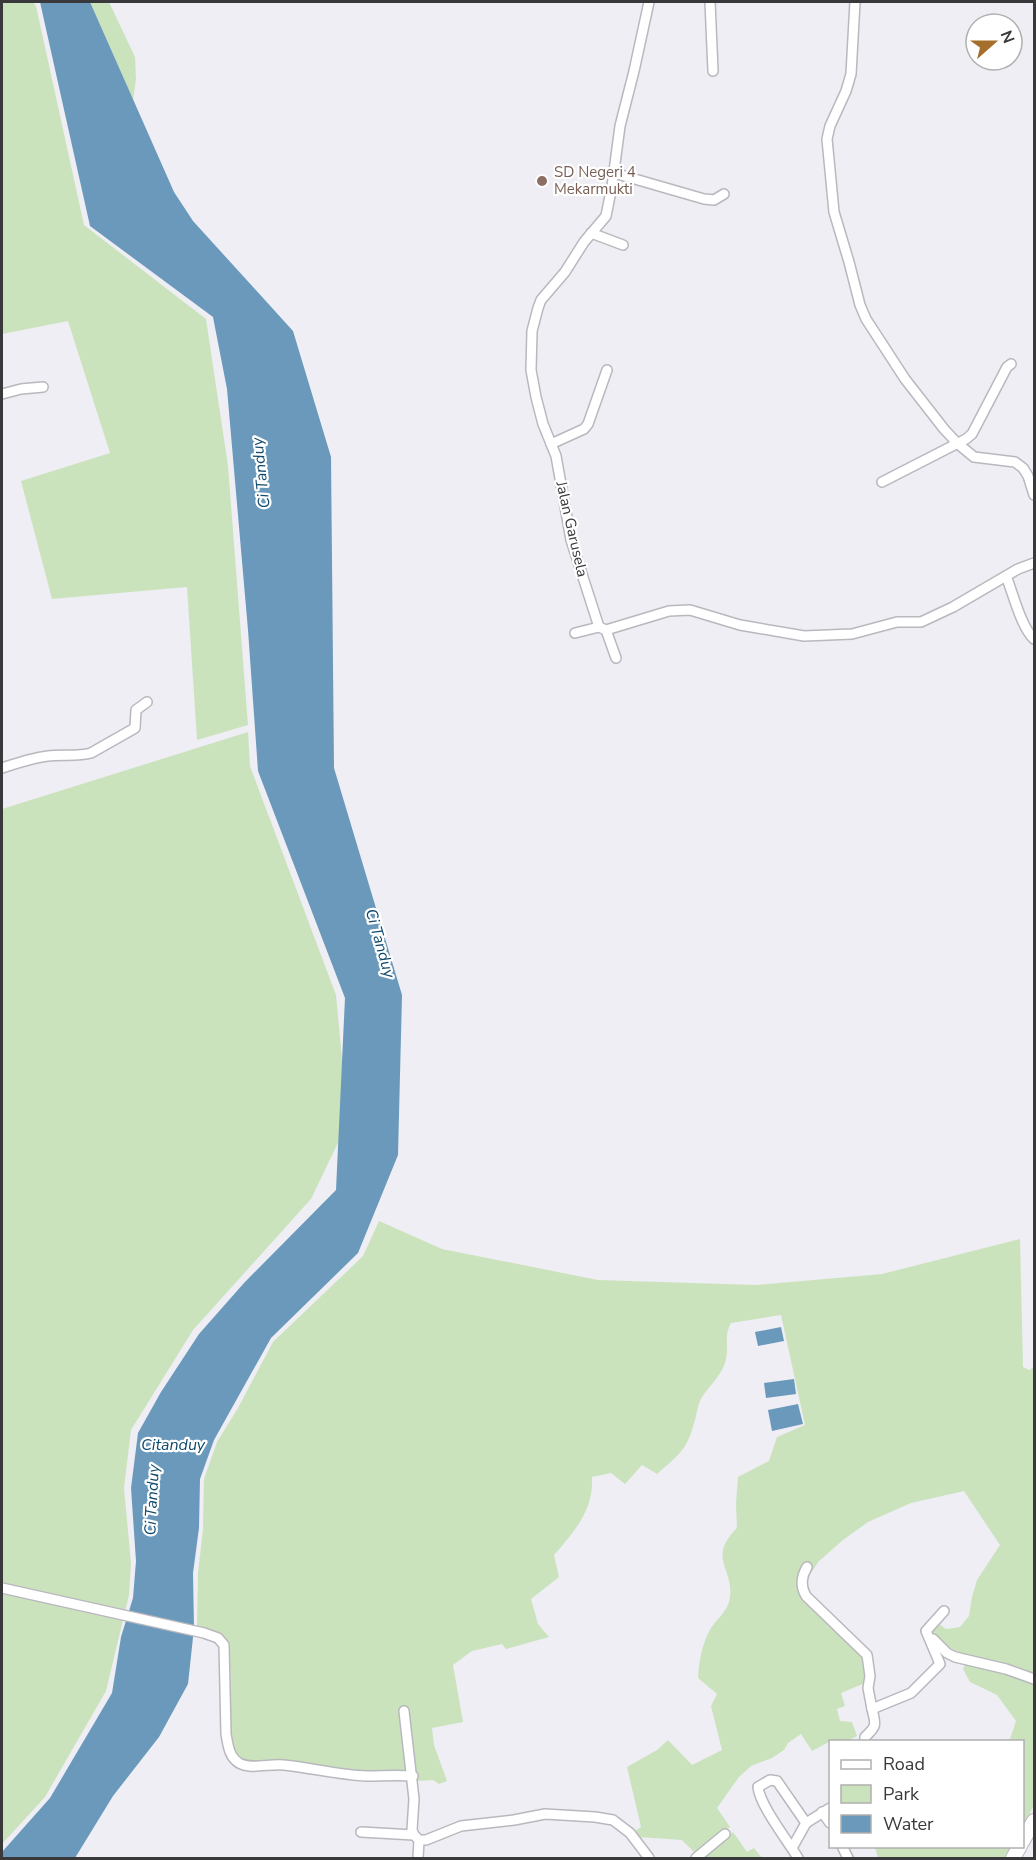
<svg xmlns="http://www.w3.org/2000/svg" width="1036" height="1860" font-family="'Nunito Sans',sans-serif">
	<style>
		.green { fill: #cbe3bd }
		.water { fill: #6a99bb }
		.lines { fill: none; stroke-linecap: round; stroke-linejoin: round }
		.minor-casing { stroke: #b9b8be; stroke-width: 12 }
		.highway-casing { stroke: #b9b8be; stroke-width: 16 }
		.minor { stroke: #fff; stroke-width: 9 }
		.highway { stroke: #fff; stroke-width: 14 }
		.education-dot { fill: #8d6e63; stroke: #fff; stroke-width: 2 }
		.labels { text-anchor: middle; stroke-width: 4.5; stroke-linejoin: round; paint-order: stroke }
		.education-label { font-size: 15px; fill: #785e54; stroke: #fff; text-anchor: start }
		.street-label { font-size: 15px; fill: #39393b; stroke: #fff }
		.water-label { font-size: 16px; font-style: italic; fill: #0f496c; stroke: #fff }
	</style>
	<rect width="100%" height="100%" fill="#eeeef4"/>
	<!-- green -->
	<g class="green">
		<polygon points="2,2 33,2 36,6 84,225 206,319 228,466 248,725 197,740 187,587 52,599 21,481 110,453 68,321 2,334"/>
		<polygon points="90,2 109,2 135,57 136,79 133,101"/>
		<polygon points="248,732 250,766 336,995 348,1122 311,1199 193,1330 131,1430 124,1488 131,1563 129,1595 106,1691 45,1797 2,1844 2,809"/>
		<path d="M 379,1221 L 442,1249 L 598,1280 L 756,1285 L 882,1274 L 1020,1239 L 1023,1367 L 1029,1370 L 1034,1367 L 1034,1805 L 1023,1827 L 1022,1742 L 1003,1741 L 1010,1739 L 1016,1721 L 997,1695 L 970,1682 L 963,1669 L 970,1655 C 953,1652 943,1644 931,1631 L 938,1623 L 946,1629 L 960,1627 L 969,1616 L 972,1597 L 977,1580 L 1000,1545 L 964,1491 L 911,1503 L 868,1522 L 843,1540 L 819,1561 L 805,1582 L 806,1600 L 859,1652 L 864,1662 L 865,1683 L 841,1693 L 845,1706 L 837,1709 L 840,1721 L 852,1722 L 857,1736 L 848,1741 L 830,1742 L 830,1743 L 829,1742 L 812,1751 L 801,1734 L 788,1743 L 784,1750 L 772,1758 L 751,1766 L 739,1777 L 717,1808 L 730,1827 L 696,1854 L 682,1840 L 638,1837 L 634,1832 L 641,1827 L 627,1767 L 657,1750 L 668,1740 L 692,1765 L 722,1750 L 711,1706 L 717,1694 L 698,1678 C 699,1661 702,1643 711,1628 C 716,1620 727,1611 729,1602 C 737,1569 705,1560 737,1528 L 736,1504 L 738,1477 L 769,1461 L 777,1437 L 805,1425 L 781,1315 L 731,1323 C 723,1338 730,1347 725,1363 C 720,1377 710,1385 702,1397 C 697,1405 697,1415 694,1423 C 687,1451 677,1456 657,1474 L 642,1465 L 625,1484 L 611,1473 L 592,1477 C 594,1510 574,1532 554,1555 L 559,1577 L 531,1599 L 538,1624 L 549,1637 L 506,1649 L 502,1644 L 472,1651 L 453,1665 L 463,1722 L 432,1728 L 434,1745 L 447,1781 L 439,1784 L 433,1780 L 416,1781 L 367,1773 L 241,1761 C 224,1741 232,1708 231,1683 C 231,1670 229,1658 227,1645 L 197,1627 L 198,1573 L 203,1529 L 204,1479 L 217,1442 L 238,1408 L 273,1342 L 363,1256 Z"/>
		<polygon points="733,1832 747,1852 754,1848 762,1858 701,1858"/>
		<polygon points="875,1847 875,1846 1011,1847 1004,1858 904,1858 902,1857 900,1858 878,1858"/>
	</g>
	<!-- water -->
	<g class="water">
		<polygon points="40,2 90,2 174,192 193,221 293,331 331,457 334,768 402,995 398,1155 358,1253 271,1338 214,1440 200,1479 199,1528 193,1573 194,1628 188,1684 159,1737 113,1796 75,1858 2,1858 2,1852 50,1798 112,1693 121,1637 133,1598 136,1561 131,1488 138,1433 161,1392 199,1334 244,1283 336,1190 345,998 258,771 248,630 227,389 213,317 90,226"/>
		<polygon points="781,1327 784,1341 758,1346 755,1332"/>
		<polygon points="794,1379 796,1394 766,1398 764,1383"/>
		<polygon points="798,1404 803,1424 772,1431 768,1410"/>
	</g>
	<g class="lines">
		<defs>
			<g id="minor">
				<polyline points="649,2 634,71 620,126 612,186 606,216 584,242 565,272 541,300 538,308 532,331 531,370 536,397 543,424 556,456 571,540 599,627 606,630 669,611 690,610 740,625 804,636 852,634 897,622 921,622 953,607 1018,569 1034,563"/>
				<polyline points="710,2 713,71"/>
				<polyline points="855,2 851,74 846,91 830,126 827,139 834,212 849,262 860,305 866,319 905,379 944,429 957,443 974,457 1015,462 1023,468 1028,476 1034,495"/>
				<polyline points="614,173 704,199 714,200 724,194"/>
				<polyline points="591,233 623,245"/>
				<polyline points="2,394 21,389 43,387"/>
				<polyline points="551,444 584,429 588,424 607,370"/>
				<polyline points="882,482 966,439 972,434 1007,367 1011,364"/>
				<path d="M 1006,576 C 1013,593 1021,627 1034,639"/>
				<polyline points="606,630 616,658"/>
				<polyline points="575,633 599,627"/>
				<path d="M 2,768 C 17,763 32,758 48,756 C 62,754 77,757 91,753 L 135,728 L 136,710 L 147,702"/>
				<path d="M 807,1567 C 801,1577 800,1586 806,1596 L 867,1655 L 870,1676 L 868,1688 L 872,1709"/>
				<path d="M 2,1588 L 204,1633 L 218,1638 L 224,1645 L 226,1734 C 228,1745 229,1757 239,1763 C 251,1770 271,1763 284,1765 C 312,1768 339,1775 367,1776 C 382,1776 397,1775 413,1776"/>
				<polyline points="933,1639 947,1653 955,1657 1006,1669 1034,1679"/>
				<polyline points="404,1711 414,1799 412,1830 414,1835 419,1840 426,1840 461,1826 514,1820 545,1814 595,1817 613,1820 630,1833 649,1858"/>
				<path d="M 865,1742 L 865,1737 C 877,1726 876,1725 872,1709 L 911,1693 L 940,1664 L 926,1631 L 944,1611"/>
				<polyline points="822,1812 830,1823"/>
				<polyline points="361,1832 414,1835"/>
				<polyline points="842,1846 848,1858"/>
				<polyline points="792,1848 806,1823"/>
				<polyline points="418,1858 419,1840"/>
				<polyline points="696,1858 725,1834"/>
				<path d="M 798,1858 C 788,1841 760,1806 758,1787 L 770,1780 L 777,1781 L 806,1823 L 830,1808"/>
			</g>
			<g id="highway">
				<polyline points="1022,1842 1034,1821"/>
				<polyline points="1013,1858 1020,1846"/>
			</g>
		</defs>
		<!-- minor casing -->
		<use href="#minor" class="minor-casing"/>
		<!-- highway casing -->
		<use href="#highway" class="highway-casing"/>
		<!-- minor -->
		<use href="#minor" class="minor"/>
		<!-- highway -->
		<use href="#highway" class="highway"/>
	</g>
	<!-- markers -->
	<circle class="education-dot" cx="542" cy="181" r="6"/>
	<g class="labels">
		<!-- education labels -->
		<g class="education-label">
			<text x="554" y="177">SD Negeri 4<tspan x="554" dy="17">Mekarmukti</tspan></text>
		</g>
		<!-- street labels -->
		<g class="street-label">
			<text transform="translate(572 529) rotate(77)" y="5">Jalan Garusela</text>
		</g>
		<!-- water labels -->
		<g class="water-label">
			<text transform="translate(260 473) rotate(-96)" y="6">Ci Tanduy</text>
			<text transform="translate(381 943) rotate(74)" y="6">Ci Tanduy</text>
			<text x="173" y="1450">Citanduy</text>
			<text transform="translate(151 1500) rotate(-87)" y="6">Ci Tanduy</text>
		</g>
	</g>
	<!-- border -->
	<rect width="1036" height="1860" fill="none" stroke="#39393b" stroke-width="6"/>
	<!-- legend -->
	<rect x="829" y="1740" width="195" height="108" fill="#ffffff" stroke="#b0b0b1" stroke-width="1.5"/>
	<rect x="841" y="1760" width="30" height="9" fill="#ffffff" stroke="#b0b0b1" stroke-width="1.5"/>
	<text x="883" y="1770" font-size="18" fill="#39393b">Road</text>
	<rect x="841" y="1785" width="30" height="18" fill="#cbe3bd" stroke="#b0b0b1" stroke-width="1.5"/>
	<text x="883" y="1800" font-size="18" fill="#39393b">Park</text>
	<rect x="841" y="1815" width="30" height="18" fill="#6a99bb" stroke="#b0b0b1" stroke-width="1.5"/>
	<text x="883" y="1830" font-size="18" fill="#39393b">Water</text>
	<!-- north arrow -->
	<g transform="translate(994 42) rotate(69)"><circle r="28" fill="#ffffff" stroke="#b0b0b1" stroke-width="1.5"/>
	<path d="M0-4.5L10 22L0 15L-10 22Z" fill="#a56e2a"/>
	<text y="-9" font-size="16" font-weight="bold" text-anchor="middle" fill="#39393b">N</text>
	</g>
</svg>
